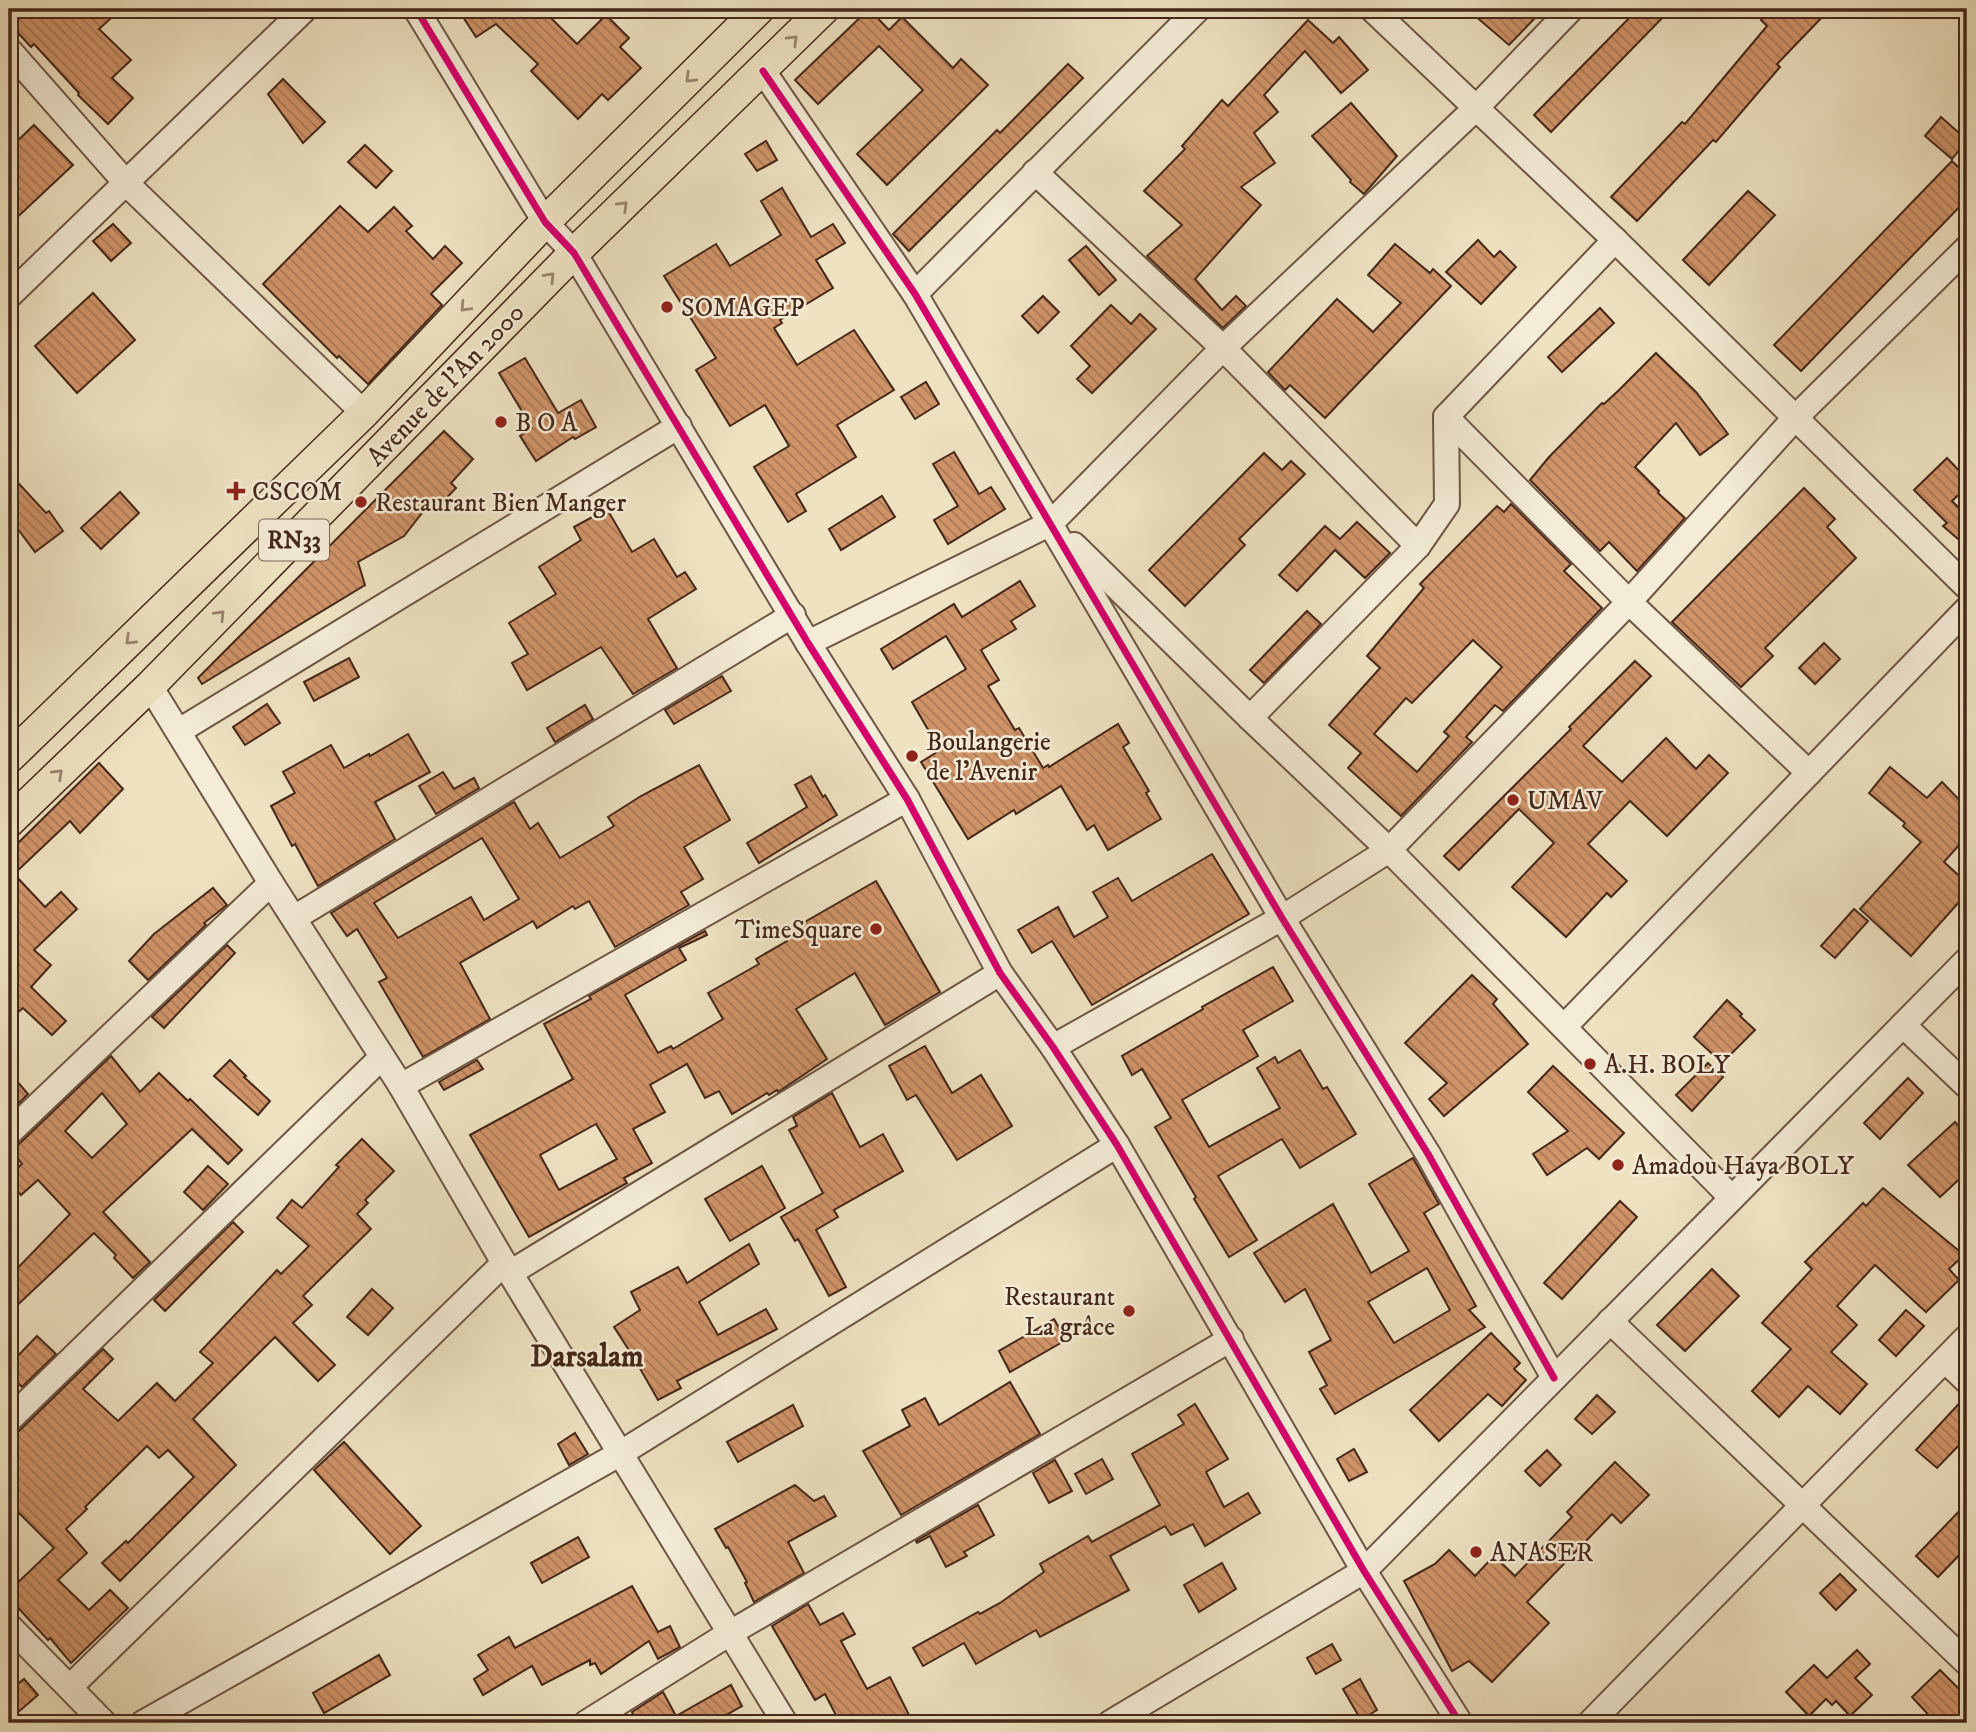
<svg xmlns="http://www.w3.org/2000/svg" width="1976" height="1732" font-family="'IM FELL DW Pica',serif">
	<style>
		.building { fill: url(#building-back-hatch); stroke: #45271a; stroke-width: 2; fill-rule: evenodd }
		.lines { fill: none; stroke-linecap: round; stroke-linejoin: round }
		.minor-casing { stroke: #6f5644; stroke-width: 28 }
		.major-casing { stroke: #45271a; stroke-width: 33 }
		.minor { stroke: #f4ecd7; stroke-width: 24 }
		.major { stroke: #eee2c1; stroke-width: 30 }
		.cycleway-casing { stroke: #f4ecd7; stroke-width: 11 }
		.cycleway { stroke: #d6006c; stroke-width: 7 }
		.oneway { stroke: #9a846e }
		.poi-dot { fill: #8f2418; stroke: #f4ecd7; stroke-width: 2.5 }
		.labels { text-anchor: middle; stroke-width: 5; stroke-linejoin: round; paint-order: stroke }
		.shield { fill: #f4ecd7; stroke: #7a6253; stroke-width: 2 }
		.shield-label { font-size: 24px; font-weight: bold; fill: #45271a }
		.poi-label { font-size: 26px; fill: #45271a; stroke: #f4ecd7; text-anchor: start }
		.street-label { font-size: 26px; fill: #45271a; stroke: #f4ecd7 }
		.quarter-label { font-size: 30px; font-weight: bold; fill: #45271a; stroke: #f4ecd7 }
	</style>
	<defs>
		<pattern id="building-back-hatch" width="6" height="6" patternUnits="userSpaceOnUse" patternTransform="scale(1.75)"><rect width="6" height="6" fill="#d09469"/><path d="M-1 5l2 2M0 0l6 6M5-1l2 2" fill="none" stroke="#ab7956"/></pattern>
	</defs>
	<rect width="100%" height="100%" fill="#eee2c1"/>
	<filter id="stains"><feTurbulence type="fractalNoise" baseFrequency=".00286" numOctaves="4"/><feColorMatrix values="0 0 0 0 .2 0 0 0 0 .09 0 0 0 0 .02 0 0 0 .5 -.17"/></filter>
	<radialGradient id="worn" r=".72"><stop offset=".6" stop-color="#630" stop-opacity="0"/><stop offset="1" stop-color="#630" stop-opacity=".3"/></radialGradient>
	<!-- building -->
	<g class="building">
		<polygon points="9,9 121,9 99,29 131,60 112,78 133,98 108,124 78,95 79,93 34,44 31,47 9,23"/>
		<polygon points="458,9 542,9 577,44 606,15 629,38 620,47 641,68 608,100 602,94 578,119 531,71 538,64 496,24 476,37"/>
		<polygon points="869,9 889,30 902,17 953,68 961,59 988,85 887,185 857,154 923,90 879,46 818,104 795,80"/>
		<polygon points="1467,9 1523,9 1534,19 1509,45"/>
		<polygon points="1638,9 1671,9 1551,132 1534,115"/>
		<polygon points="1772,9 1830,9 1777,64 1780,67 1716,142 1713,140 1637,221 1611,197 1682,122 1685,124 1767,26 1761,20"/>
		<polygon points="1308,20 1333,43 1339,37 1368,70 1341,93 1305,51 1264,95 1278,112 1254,133 1275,163 1241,187 1261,205 1195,279 1222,310 1236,296 1246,306 1223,328 1147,256 1182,225 1144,191 1185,149 1182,146 1222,100 1228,106"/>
		<polygon points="1068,64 1083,78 909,251 893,234 997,130 1000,133"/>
		<polygon points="283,79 325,122 303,143 268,94"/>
		<polygon points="1351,103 1397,156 1364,194 1350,182 1351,180 1312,136"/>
		<polygon points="1941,117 1967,140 1952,159 1925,136"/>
		<polygon points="34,125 73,165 9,225 9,149"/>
		<polygon points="766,141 777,160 757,171 745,154"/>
		<polygon points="365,145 392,171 376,188 348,162"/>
		<polygon points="1952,161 1967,176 1967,199 1801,371 1774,345"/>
		<polygon points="782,188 811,237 833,224 845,243 816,260 833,288 780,320 782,323 774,328 797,365 854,330 894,390 837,425 856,457 796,494 806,511 788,522 754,467 789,446 765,405 730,426 696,370 716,358 664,276 716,244 730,266 781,235 761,201"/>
		<polygon points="1748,191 1775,215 1709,285 1683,260"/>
		<polygon points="340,206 368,232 394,207 412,226 406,231 433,259 445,246 462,263 431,294 442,305 368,384 339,356 337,358 263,284"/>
		<polygon points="113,224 131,243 111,261 93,241"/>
		<polygon points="1478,240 1494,257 1500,251 1516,267 1481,304 1446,272"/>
		<polygon points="1395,244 1430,273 1433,269 1451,286 1325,418 1290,385 1285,390 1268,372 1337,299 1373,332 1401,303 1368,275"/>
		<polygon points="1086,246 1116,280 1099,295 1069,260"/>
		<polygon points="93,293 135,340 77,393 35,346"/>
		<polygon points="1043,296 1059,312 1038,333 1022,316"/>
		<polygon points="1111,305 1131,324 1140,314 1156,329 1092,393 1077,379 1090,366 1071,346"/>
		<polygon points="1600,308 1614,323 1562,372 1548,357"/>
		<polygon points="1656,353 1696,392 1728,434 1700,455 1676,423 1635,467 1659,491 1658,493 1685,518 1637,571 1609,542 1600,551 1530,480 1549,457 1602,403 1604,404 1618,391"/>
		<polygon points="525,358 558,413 581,400 596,427 575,439 573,437 536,461 520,436 532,428 499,373"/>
		<polygon points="926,382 939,404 915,419 901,397"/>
		<polygon points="444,431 473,459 451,483 456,488 437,508 426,508 404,536 358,562 365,585 202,684 198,678"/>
		<polygon points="954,452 979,494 991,487 1005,509 948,544 934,520 958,506 933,464"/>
		<polygon points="1264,453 1282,470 1291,461 1305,474 1239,539 1245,545 1185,606 1149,570"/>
		<polygon points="1947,458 1967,479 1967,487 1952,501 1960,509 1967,502 1967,543 1960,536 1958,539 1943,526 1947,523 1914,490"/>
		<polygon points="9,473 46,513 49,511 63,531 35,552 9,517"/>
		<polygon points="1804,488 1835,519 1827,527 1856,558 1765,648 1773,656 1741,687 1672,622"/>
		<polygon points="120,492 139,513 101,549 81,528"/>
		<polygon points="882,496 895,517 841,550 829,529"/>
		<path d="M 1511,504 L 1571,564 L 1564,571 L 1602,608 L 1503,711 L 1495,705 L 1466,737 L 1472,742 L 1401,816 L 1348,768 L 1361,753 L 1329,725 L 1380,668 L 1367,656 L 1424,588 L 1420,584 L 1497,506 L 1504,512 ZM 1473,640 L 1502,667 L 1444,732 L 1449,736 L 1417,772 L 1374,734 L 1406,698 L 1412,703 Z"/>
		<polygon points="607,509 632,552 654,539 677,577 685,572 696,589 648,619 677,668 633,694 601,647 527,690 512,663 528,654 509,623 556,594 539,567 581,540 574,527"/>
		<polygon points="1357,522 1390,553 1365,578 1335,550 1297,591 1279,575 1325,526 1340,539"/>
		<polygon points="1020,581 1035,606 1011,621 1016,629 981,650 999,680 988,686 1015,730 1019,728 1043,768 1048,765 1049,767 1118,724 1129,743 1123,747 1149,791 1146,793 1161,819 1108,850 1094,825 1087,830 1061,786 1016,814 1014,810 968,839 921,762 937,752 931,742 934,740 912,702 966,669 946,636 893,669 881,649 954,604 962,617"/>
		<polygon points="1307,611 1321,624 1264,683 1250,670"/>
		<polygon points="1824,643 1840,659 1815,684 1799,668"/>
		<polygon points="349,658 359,677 314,701 304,682"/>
		<polygon points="1635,661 1651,676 1583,746 1622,782 1666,738 1696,769 1709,755 1728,773 1667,836 1630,801 1588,844 1627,881 1611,897 1607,893 1566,937 1512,887 1554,843 1519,809 1459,870 1444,856 1571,729 1569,727"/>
		<polygon points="722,676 731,691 674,724 665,710"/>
		<polygon points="267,704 280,723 245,745 233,727"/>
		<polygon points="585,705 593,719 555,742 547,728"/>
		<polygon points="408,734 430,772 375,802 395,839 318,886 295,844 292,846 271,806 295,793 283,772 331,745 344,768 369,754 370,756"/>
		<polygon points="99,763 123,789 80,833 70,821 14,874 45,907 61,892 77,909 34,950 51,965 31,987 66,1021 52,1035 23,1008 9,1020 9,852"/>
		<path d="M 699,765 L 730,820 L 684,847 L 703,879 L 681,892 L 689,905 L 615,947 L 589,901 L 575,909 L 573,906 L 537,928 L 533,921 L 460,963 L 490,1019 L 423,1057 L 379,982 L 387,978 L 357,929 L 347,936 L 331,913 L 514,802 L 530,829 L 538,823 L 560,858 L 614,826 L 608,817 L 641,796 ZM 482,838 L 519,899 L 484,920 L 471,897 L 398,938 L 374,903 Z"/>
		<polygon points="1890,767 1927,798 1942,782 1967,808 1967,836 1944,862 1967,883 1967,893 1911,956 1860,909 1921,842 1903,826 1905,823 1869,793"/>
		<polygon points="443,772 454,789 474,778 479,788 436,814 419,786"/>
		<polygon points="811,776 823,797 825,795 837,815 759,863 747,843 807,807 795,785"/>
		<polygon points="1212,854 1249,914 1092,1005 1052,941 1032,953 1018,930 1058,907 1074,937 1108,917 1093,892 1118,878 1132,901"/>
		<path d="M 876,881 L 940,992 L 885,1025 L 855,973 L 796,1009 L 827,1059 L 778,1092 L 777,1090 L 769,1095 L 767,1093 L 732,1114 L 719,1091 L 705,1098 L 687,1064 L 650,1085 L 665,1112 L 633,1129 L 652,1163 L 624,1178 L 627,1183 L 529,1237 L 470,1135 L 573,1079 L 544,1024 L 591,999 L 589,996 L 705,931 L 707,935 L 679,948 L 686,960 L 625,995 L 658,1053 L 671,1046 L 673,1049 L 723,1019 L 708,993 L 759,964 L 756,959 L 787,941 L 784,934 ZM 596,1124 L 617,1159 L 559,1190 L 540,1155 Z"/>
		<polygon points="213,888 227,905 204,923 206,925 148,980 129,961 154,934"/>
		<polygon points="1854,909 1868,921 1835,958 1821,946"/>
		<polygon points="227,945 235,953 164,1028 152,1017"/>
		<polygon points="1273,967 1293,1001 1243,1030 1258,1056 1182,1100 1209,1147 1280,1108 1257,1068 1275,1057 1278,1063 1300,1050 1323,1089 1327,1087 1356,1134 1300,1168 1282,1139 1218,1176 1257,1240 1229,1257 1194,1199 1196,1197 1155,1127 1171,1118 1142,1069 1132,1075 1122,1056 1203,1009 1202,1007"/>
		<polygon points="1472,975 1497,999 1493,1004 1528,1044 1444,1116 1429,1099 1447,1083 1405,1043"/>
		<polygon points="1727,1000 1742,1014 1740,1016 1755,1030 1722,1063 1694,1037"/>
		<polygon points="925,1046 952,1093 981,1075 1012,1126 957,1160 916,1095 907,1100 889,1066"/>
		<path d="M 111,1056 L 140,1092 L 159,1073 L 188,1101 L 190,1099 L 242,1150 L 228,1164 L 192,1129 L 103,1212 L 150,1262 L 133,1278 L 114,1258 L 116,1255 L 94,1233 L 9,1313 L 9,1277 L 70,1214 L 38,1180 L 21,1195 L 9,1182 L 9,1176 L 22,1164 L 9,1147 L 19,1144 ZM 102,1093 L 127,1124 L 92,1158 L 65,1131 Z"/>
		<polygon points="230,1060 246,1076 244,1077 270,1101 258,1115 214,1076"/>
		<polygon points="477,1060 483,1069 444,1090 439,1082"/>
		<polygon points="1708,1063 1723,1077 1692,1111 1676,1095"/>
		<polygon points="1553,1066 1624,1133 1599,1159 1587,1148 1547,1175 1533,1154 1568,1131 1528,1092"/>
		<polygon points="9,1072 28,1094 9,1113"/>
		<polygon points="1908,1078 1923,1093 1880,1139 1864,1123"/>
		<polygon points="832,1093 860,1147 883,1134 903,1171 834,1210 838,1217 816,1230 846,1287 829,1296 798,1239 795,1241 781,1217 823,1193 789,1130 797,1126 793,1117"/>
		<polygon points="1955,1122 1967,1135 1967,1172 1940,1197 1908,1165"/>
		<polygon points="362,1139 394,1171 365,1200 368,1203 357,1214 371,1229 303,1296 312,1305 293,1323 335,1365 318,1381 275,1337 193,1419 236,1465 120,1581 102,1563 126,1541 128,1543 194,1477 168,1450 159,1458 147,1446 85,1507 87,1509 66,1529 87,1553 58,1580 89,1610 110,1590 128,1608 71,1663 50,1638 48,1640 9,1598 9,1591 54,1548 9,1503 9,1434 19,1431 103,1349 113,1359 83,1389 118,1421 157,1383 175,1401 213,1363 200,1352 277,1270 281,1274 309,1246 277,1218 292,1200 302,1208 339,1167 336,1165"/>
		<path d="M 1413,1158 L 1439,1204 L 1424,1213 L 1476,1306 L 1469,1310 L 1485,1327 L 1335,1414 L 1320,1389 L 1327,1385 L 1309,1352 L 1331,1340 L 1305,1289 L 1285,1302 L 1254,1253 L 1333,1204 L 1371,1273 L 1409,1251 L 1369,1184 ZM 1427,1268 L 1450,1310 L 1394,1343 L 1368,1302 Z"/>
		<polygon points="208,1166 228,1184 203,1210 184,1192"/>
		<polygon points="762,1166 785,1208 730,1241 705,1199"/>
		<polygon points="1883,1188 1964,1255 1949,1269 1959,1280 1926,1312 1875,1265 1837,1306 1857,1325 1831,1352 1867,1384 1840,1414 1808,1386 1779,1417 1752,1391 1791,1349 1762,1323 1812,1269 1805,1262 1863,1203 1866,1206"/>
		<polygon points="1620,1201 1637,1217 1562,1299 1544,1283"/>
		<polygon points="233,1222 243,1232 165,1311 154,1300"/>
		<polygon points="749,1244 759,1264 699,1302 718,1335 766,1309 777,1329 677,1381 681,1388 658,1400 634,1358 614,1327 640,1310 631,1292 678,1267 687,1283"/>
		<polygon points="1712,1269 1739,1296 1685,1351 1657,1325"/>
		<polygon points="372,1289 393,1308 368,1335 347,1317"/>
		<polygon points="1906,1310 1924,1326 1896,1356 1879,1340"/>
		<polygon points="1054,1319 1066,1340 1010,1372 999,1351"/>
		<polygon points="1491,1333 1520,1363 1514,1369 1526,1380 1502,1406 1488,1394 1439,1441 1410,1410"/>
		<polygon points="37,1336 56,1354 22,1387 9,1374 9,1365"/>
		<polygon points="1010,1382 1040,1434 901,1515 863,1451 910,1426 902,1410 925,1398 939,1425"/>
		<polygon points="1597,1395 1615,1412 1592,1434 1575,1419"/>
		<polygon points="1967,1395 1967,1437 1937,1468 1916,1450"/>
		<polygon points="1195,1404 1228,1459 1206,1472 1224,1507 1248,1493 1260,1513 1205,1546 1193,1524 1171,1535 1165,1526 1110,1556 1129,1590 1040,1637 1036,1630 976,1664 964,1643 923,1666 913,1648 978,1612 980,1614 1000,1603 1044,1572 1040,1564 1088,1536 1092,1542 1160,1505 1132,1454 1184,1424 1178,1415"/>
		<polygon points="793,1405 803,1426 738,1462 727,1442"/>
		<polygon points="575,1433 588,1454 569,1465 558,1444"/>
		<polygon points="344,1442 421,1526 390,1554 314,1470"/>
		<polygon points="1354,1449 1367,1472 1349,1481 1337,1459"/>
		<polygon points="1547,1450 1561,1465 1540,1486 1525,1471"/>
		<polygon points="1102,1459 1113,1479 1086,1494 1075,1474"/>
		<polygon points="1055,1460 1072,1491 1049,1503 1033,1473"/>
		<polygon points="1615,1462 1649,1495 1621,1523 1612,1514 1527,1602 1549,1623 1492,1682 1469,1661 1452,1671 1404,1581 1435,1564 1449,1550 1475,1576 1494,1556 1515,1576 1572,1517 1567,1512"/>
		<polygon points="795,1485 814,1501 824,1496 836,1516 788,1542 804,1573 754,1602 745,1583 747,1582 728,1547 726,1548 715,1529"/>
		<polygon points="1967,1503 1967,1547 1938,1577 1916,1556"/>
		<polygon points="978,1505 994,1535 964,1552 967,1556 946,1567 930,1536 917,1543 916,1541"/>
		<polygon points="578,1537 589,1557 542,1583 531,1563"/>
		<polygon points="1222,1563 1236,1589 1199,1612 1184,1585"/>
		<polygon points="1840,1574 1856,1590 1836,1610 1820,1593"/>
		<polygon points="632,1586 658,1632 670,1626 680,1647 658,1659 649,1641 601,1674 595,1663 590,1665 590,1660 542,1685 532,1666 483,1695 474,1679 488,1670 478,1655 509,1637 515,1648"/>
		<polygon points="808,1604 820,1625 843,1613 855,1634 841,1641 867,1689 890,1677 913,1723 840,1723 825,1694 815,1700 772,1626"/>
		<polygon points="1332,1644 1341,1660 1316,1674 1307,1658"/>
		<polygon points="1857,1650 1870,1664 1855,1678 1872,1695 1850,1716 1836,1701 1832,1705 1826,1699 1809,1716 1786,1692 1814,1665 1827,1678"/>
		<polygon points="379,1655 390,1675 324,1713 313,1693"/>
		<polygon points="1940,1670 1967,1697 1967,1723 1936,1723 1912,1697"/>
		<polygon points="24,1679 38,1695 9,1720 9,1691"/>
		<polygon points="1360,1679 1377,1710 1361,1720 1343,1689"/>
		<polygon points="731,1685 742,1706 712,1723 637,1723 632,1712 663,1692 676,1716"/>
	</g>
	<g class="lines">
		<defs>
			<g id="minor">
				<polyline points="416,9 545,222 574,253 808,643 907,799 1000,973 1053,1047 1117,1145 1364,1571 1460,1723"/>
				<polyline points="1372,9 1615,240 1967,587"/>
				<polyline points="9,50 127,184 364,413"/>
				<polyline points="763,71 915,294 1282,918 1428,1154 1554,1378"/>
				<polyline points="1035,172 1223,348 1418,546"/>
				<polyline points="915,294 1198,9"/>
				<polyline points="9,296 305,9"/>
				<polyline points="1446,417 1629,602 1809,773"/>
				<polyline points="1074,545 1250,718 1389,850 1732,1198"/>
				<polyline points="808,643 1051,523 1223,348 1476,108 1571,9"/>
				<polyline points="150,686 271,883 401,1086 504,1263 785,1723"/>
				<polyline points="1250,718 1418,546 1447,504 1446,417 1615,240"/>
				<polyline points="179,731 679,426"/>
				<polyline points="294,918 793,615"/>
				<polyline points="1903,1025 1967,1086"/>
				<polyline points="1564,1027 1967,609"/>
				<polyline points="1053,1047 1282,918 1389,850 1629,602 1795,418 1967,248"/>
				<polyline points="401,1086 907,799"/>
				<polyline points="9,1133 271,883"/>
				<polyline points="510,1273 1000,973"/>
				<polyline points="1610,1321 1967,1663"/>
				<polyline points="1945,1360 1967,1381"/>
				<polyline points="9,1420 382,1057"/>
				<polyline points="9,1626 104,1723"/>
				<polyline points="70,1687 504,1263"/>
				<polyline points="143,1723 621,1453 1117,1145"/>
				<polyline points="586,1723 730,1633 1231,1339"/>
				<polyline points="1110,1723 1364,1571 1967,960"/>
				<polyline points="1590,1723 1967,1337"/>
			</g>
			<g id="major">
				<polyline points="9,758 364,413 545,222 759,9"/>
				<polyline points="9,822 150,686 574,253 824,9"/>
			</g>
		</defs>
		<!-- minor casing -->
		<use href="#minor" class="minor-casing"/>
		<!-- major casing -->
		<use href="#major" class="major-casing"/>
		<!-- minor -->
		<use href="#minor" class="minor"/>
		<!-- major -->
		<use href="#major" class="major"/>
		<defs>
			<g id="cycleway">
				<polyline points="416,9 545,222 574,253 808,643 907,799 1000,973 1053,1047 1117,1145 1364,1571 1460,1723"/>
				<polyline points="763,71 915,294 1282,918 1428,1154 1554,1378"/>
			</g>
		</defs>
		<!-- cycleway casing -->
		<use href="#cycleway" class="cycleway-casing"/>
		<!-- cycleway -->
		<use href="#cycleway" class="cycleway"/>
	</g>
	<!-- one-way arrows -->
	<defs><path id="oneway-chevron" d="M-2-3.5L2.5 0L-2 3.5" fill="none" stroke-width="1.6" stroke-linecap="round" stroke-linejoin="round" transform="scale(1.75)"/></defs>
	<g class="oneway">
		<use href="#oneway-chevron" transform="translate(793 40) rotate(-45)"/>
		<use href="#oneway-chevron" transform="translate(690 78) rotate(135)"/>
		<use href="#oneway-chevron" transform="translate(623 206) rotate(-44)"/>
		<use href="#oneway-chevron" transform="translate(550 277) rotate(-46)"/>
		<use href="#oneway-chevron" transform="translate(465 307) rotate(133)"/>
		<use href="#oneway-chevron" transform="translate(220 615) rotate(-46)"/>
		<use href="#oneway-chevron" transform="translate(130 640) rotate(136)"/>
		<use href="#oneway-chevron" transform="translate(58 774) rotate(-44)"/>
	</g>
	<!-- markers -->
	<g class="poi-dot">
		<circle cx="667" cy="307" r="7"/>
		<circle cx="501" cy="422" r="7"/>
		<path d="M232.5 480.5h7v7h7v7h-7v7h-7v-7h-7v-7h7z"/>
		<circle cx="361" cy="502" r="7"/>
		<circle cx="912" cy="756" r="7"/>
		<circle cx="1513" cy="800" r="7"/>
		<circle cx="876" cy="929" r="7"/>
		<circle cx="1590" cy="1064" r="7"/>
		<circle cx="1618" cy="1165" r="7"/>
		<circle cx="1129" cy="1311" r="7"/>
		<circle cx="1476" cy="1552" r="7"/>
	</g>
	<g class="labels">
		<!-- shield labels -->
		<rect class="shield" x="259" y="519.5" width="70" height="41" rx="5"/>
		<g class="shield-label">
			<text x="294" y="548">RN33</text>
		</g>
		<!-- poi labels -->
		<g class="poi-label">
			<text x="681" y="316">SOMAGEP</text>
			<text x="515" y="431">B O A</text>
			<text x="252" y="500">CSCOM</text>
			<text x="375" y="511">Restaurant Bien Manger</text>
			<text x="926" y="750">Boulangerie<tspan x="926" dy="30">de l'Avenir</tspan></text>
			<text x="1527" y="809">UMAV</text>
			<text x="862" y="938" text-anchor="end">TimeSquare</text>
			<text x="1604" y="1073">A.H. BOLY</text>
			<text x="1632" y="1174">Amadou Haya BOLY</text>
			<text x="1115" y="1305" text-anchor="end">Restaurant<tspan x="1115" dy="30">La grâce</tspan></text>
			<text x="1490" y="1561">ANASER</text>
		</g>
		<!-- street labels -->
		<g class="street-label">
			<text transform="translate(445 384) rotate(-46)" y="9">Avenue de l'An 2000</text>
		</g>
		<!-- quarter labels -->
		<g class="quarter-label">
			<text x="587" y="1366">Darsalam</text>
		</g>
	</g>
	<!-- margin -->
	<rect width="1976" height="1732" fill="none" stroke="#eee2c1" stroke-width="35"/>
	<rect x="10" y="10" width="1955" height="1711" fill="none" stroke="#45271a" stroke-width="3.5"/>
	<rect x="18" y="18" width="1941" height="1697" fill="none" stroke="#45271a" stroke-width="2"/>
	<rect width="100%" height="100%" filter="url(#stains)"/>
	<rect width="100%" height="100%" fill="url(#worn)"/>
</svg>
